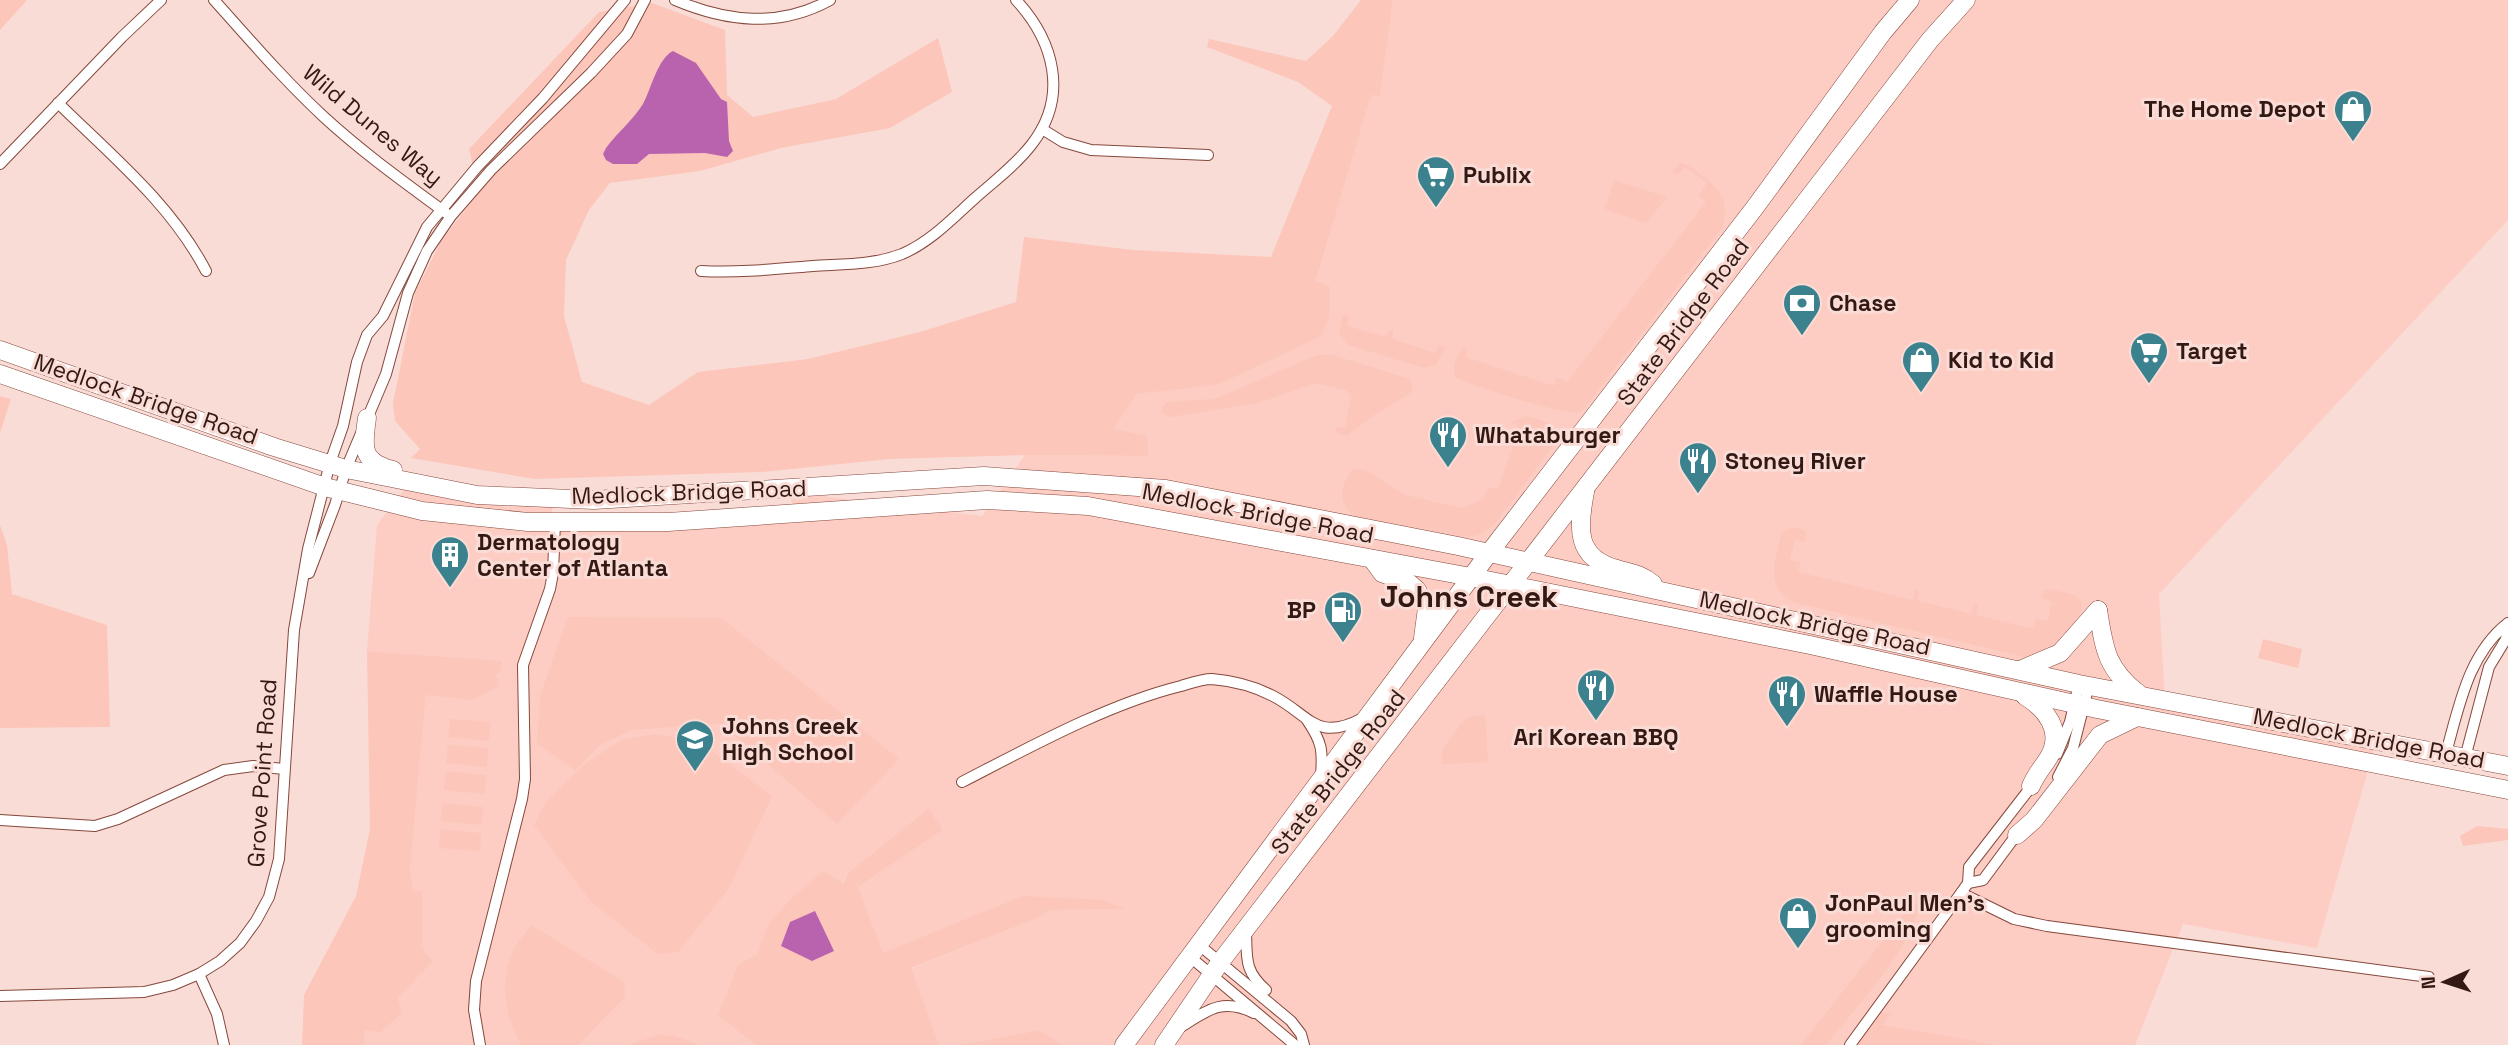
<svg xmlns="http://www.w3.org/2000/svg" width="2508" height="1045" font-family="'Space Grotesk',sans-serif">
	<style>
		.built { fill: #fdccc2 }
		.green { fill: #fcc6bb }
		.water { fill: #b963af }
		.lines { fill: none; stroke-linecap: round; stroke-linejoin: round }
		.minor-casing { stroke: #85483c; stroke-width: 12 }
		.trunk-casing { stroke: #85483c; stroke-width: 19 }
		.minor { stroke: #fff; stroke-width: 10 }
		.trunk { stroke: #fff; stroke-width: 18 }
		.labels { text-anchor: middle; stroke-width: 6; stroke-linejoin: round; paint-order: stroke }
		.poi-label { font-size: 23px; font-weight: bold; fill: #331914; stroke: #fadcd6; text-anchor: start }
		.street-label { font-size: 23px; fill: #331914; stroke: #fadcd6 }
		.district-label { font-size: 30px; font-weight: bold; fill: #331914; stroke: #fadcd6 }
	</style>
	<rect width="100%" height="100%" fill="#fadcd6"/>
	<!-- built -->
	<polygon class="built" points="1393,0 2508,0 2508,220 2159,594 2165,705 2377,739 2317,948 2183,924 2135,1045 1063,1045 1040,1030 958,1045 939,1045 910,969 1040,917 1049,910 1123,909 1022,896 883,954 858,887 943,830 929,808 848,873 842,884 768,924 757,955 718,1016 756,1045 364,1045 365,1030 382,1031 402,1013 398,998 433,961 422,948 422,891 413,892 410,870 426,695 496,675 502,661 367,651 377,525 407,486 504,507 553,505 550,521 795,515 789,492 982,516 1025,455 1147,456 1112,429 1137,394 1217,385 1316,282 1371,94 1380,95"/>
	<!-- green -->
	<g class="green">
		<polygon points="0,0 27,0 0,30"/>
		<polygon points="1361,0 1393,0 1380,96 1371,95 1316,281 1330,287 1329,317 1321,336 1217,385 1137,394 1113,429 1147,436 1148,456 1025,455 890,459 761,472 535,479 411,458 420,449 395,421 393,403 415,293 441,241 479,192 469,149 599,12 652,3 725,30 727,95 753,117 836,99 938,38 952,92 890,128 781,148 700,171 610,183 589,210 566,260 564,316 582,382 649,405 698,372 808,359 920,332 1016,302 1024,237 1133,250 1271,257 1332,106 1298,82 1207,47 1209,39 1306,61 1333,36"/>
		<path d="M 1680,163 C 1689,165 1694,169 1700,174 C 1722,191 1729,200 1722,228 L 1583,410 C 1579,412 1577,413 1572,412 C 1554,411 1469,386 1454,376 L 1454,364 L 1463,347 L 1467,349 L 1465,357 L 1554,386 L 1556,377 L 1567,382 L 1706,202 L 1699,196 L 1707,183 L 1685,167 L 1678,174 L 1675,174 L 1673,171 Z"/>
		<polygon points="1614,180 1667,197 1646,223 1605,209"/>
		<polygon points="1343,315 1347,315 1349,318 1347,326 1386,337 1389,330 1393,330 1393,339 1435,353 1439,345 1443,346 1445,349 1436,364 1424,368 1349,345 1339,334"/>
		<polygon points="1317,355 1332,355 1410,379 1413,387 1411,393 1374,415 1347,436 1338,434 1335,430 1337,427 1345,428 1351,396 1346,390 1315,383 1258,403 1170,417 1162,413 1162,408 1167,402 1215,399"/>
		<polygon points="0,396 11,399 0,433"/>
		<path d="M 1525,416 C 1542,420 1560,423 1554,445 L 1494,525 L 1478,535 L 1468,537 L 1357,517 C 1337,505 1339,486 1353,469 L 1365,470 L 1405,495 L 1461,508 L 1483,499 L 1488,487 L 1498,489 L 1520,427 L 1512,422 Z"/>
		<polygon points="0,525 7,545 12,594 107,625 110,727 0,728"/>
		<path d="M 1792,527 L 1804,530 L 1806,534 L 1805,542 L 1795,539 L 1790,560 L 1800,563 L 1798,572 L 1912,600 L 1915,590 L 1919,591 L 1918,601 L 1971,614 L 1974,604 L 1978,605 L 1976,615 L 2034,629 L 2036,619 L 2048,621 L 2052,602 L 2041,598 L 2044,591 L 2048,589 C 2056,591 2067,592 2075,596 C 2095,607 2063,640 2055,652 L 2025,657 L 1793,602 C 1763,584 1776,560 1782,532 Z"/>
		<polygon points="568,617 721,618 899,759 837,824 720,723 632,730 601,744 575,770 537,744 540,696"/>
		<polygon points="2263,639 2302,649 2298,668 2258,658"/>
		<polygon points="367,651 502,661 500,672 496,675 499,686 472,700 426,695 410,870 413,891 422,891 422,948 433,961 398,998 402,1013 381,1032 365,1030 364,1045 302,1045 304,995 356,896 370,829"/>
		<polygon points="1485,715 1488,762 1443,764 1442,750 1462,723 1468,717"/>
		<polygon points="450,719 490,722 489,741 448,737"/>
		<polygon points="654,734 698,741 772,796 729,888 678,952 658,954 591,902 534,825 546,802 580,768 621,740"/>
		<polygon points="448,745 488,748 487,767 446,763"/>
		<polygon points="446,771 486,775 485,794 444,790"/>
		<polygon points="443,803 483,807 482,825 441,821"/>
		<polygon points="929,808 943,830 858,887 883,953 1022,896 1103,900 1125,909 1049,910 1040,917 911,968 939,1045 756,1045 718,1016 738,965 757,955 768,924 793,897 823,871 843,884 848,873"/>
		<polygon points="2477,826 2508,829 2508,840 2463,846 2460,836"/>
		<polygon points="441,829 481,833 480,851 439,848"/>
		<path d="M 1918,905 C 1916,944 1851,1013 1826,1045 L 1801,1045 L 1910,906 Z"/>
		<path d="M 531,925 L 624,982 L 625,997 L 578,1045 L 522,1045 C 505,1020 500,981 512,953 C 516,943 525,934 531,925 Z"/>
		<polygon points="1882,1013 1892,1013 1882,1025 1996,1045 1857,1045"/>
		<polygon points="1040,1030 1063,1045 958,1045"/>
		<polygon points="658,1035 674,1036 700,1045 629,1045"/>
	</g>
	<!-- water -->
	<g class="water">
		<path d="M 673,51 L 696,63 L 721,99 L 727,102 L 729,141 L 733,151 L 727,157 L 705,153 L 649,154 L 637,164 L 613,164 L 606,160 L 603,154 L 606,148 C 617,133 633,120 643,104 C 651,89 658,58 673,51 Z"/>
		<polygon points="815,911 834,951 812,961 781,946 790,922"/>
	</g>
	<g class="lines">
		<defs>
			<g id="minor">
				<path d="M 214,0 C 250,40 285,81 324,117 C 362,152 404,182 446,213"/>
				<path d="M 675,0 C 727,22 779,28 830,0"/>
				<path d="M 58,103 C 111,155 171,204 206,271"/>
				<polyline points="1042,129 1063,142 1091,150 1208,155"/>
				<polyline points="0,164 122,37 161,0"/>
				<path d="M 701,271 C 739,273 776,269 813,266 C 843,264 874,265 902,254 C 930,242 952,219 974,199 C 993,182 1016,165 1032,144 C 1069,96 1054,41 1016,0"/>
				<polyline points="309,573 335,505 346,469 386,374 408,293 427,251 451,216 491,170 591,73 627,34 645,0"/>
				<path d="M 1307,720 C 1322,742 1323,750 1321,776"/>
				<path d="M 2446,753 C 2459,707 2468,654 2508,623"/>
				<polyline points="2057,754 2070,722 2079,684"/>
				<polyline points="2465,758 2489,667 2506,639 2508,627"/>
				<polyline points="2058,777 2073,748 2089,685"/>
				<path d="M 962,782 C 1030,747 1108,704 1181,686 C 1191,683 1202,679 1212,679 C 1235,681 1254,686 1273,696 C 1310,715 1316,743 1363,718"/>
				<polyline points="0,820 95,826 118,819 224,770 253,766 284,769"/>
				<polyline points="1968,883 1983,880 2020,830"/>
				<polyline points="1961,893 2014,919 2047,926 2429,977"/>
				<path d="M 1246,931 C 1247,958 1244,971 1266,990"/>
				<polyline points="1198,944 1291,1021 1301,1034 1304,1045"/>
				<polyline points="1189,956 1295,1045"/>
				<polyline points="199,974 217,1014 224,1045"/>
				<polyline points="0,996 144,992 173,985 199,974 220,961 240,943 256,921 269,897 279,859 294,630 308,549 330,463 343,426 357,362 367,335 383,316 427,227 477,167 543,98 625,0"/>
				<path d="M 1179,1028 C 1207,1011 1221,997 1254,1013"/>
				<polyline points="480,1045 474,1010 476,981 522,799 525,779 523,665 550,589 553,573 555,522"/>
				<polyline points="1850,1045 1961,893 1968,883 1969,867 2034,783"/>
			</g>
			<g id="trunk">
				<polyline points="0,350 274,447 346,469 477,495 594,500 984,476 1166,489 1458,546 2079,684 2508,766"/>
				<polyline points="0,374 325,487 422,511 528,522 668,522 987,500 1088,506 1471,577 1810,645 2097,709 2508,790"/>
				<path d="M 367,418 C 363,446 360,462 393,470"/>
				<path d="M 1585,492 C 1578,528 1575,558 1617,569 C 1630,573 1642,574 1653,584"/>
				<polyline points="1372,559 1382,573 1409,583 1417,590 1427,608 1423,638"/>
				<path d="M 2098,610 C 2104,648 2106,669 2139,694"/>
				<polyline points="2020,670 2060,653 2098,610"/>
				<path d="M 2025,696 C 2046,709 2064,731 2049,757 C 2043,767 2036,774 2031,786"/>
				<polyline points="2017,835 2034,820 2100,735 2137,717"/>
				<polyline points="1124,1045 1489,553 1756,206 1883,32 1910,0"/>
				<polyline points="1164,1045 1221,961 1930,40 1966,0"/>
			</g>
		</defs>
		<!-- minor casing -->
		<use href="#minor" class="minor-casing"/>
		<!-- trunk casing -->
		<use href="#trunk" class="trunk-casing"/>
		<!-- minor -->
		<use href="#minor" class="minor"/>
		<!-- trunk -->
		<use href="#trunk" class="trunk"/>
	</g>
	<!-- icons -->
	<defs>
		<symbol id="shop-pin" viewBox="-11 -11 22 30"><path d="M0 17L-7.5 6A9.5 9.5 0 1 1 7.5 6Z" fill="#3c818e" stroke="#fadcd6"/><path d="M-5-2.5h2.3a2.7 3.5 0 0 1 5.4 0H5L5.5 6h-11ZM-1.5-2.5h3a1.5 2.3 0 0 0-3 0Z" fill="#fff"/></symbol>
		<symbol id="supermarket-pin" viewBox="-11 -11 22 30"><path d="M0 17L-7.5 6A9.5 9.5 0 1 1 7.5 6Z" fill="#3c818e" stroke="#fadcd6"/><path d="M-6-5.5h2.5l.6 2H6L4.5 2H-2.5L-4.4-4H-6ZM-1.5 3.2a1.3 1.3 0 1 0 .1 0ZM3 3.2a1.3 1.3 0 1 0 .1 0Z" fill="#fff"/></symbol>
		<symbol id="bank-pin" viewBox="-11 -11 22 30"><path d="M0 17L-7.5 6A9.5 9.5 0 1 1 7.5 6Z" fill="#3c818e" stroke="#fadcd6"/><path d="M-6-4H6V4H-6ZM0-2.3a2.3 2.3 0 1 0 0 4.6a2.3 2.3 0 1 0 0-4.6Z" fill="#fff"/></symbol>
		<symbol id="restaurant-pin" viewBox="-11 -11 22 30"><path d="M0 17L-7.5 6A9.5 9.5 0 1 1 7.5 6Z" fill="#3c818e" stroke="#fadcd6"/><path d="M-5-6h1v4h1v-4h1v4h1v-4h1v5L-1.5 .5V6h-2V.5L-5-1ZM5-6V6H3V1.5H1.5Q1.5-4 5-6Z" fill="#fff"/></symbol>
		<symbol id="building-pin" viewBox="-11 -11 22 30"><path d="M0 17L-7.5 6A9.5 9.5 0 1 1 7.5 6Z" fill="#3c818e" stroke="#fadcd6"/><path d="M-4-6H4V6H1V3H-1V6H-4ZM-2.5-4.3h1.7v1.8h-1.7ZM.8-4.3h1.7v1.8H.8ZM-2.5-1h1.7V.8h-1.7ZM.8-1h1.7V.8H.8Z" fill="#fff"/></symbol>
		<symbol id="fuel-pin" viewBox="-11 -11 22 30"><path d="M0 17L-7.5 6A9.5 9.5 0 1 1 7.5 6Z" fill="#3c818e" stroke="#fadcd6"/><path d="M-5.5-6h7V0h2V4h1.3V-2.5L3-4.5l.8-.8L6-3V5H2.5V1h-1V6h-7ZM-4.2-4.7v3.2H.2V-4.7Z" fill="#fff"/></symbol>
		<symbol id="school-pin" viewBox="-11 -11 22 30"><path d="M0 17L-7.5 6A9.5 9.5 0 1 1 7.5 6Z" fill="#3c818e" stroke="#fadcd6"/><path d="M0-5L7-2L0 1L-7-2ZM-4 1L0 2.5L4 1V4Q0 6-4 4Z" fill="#fff"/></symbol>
	</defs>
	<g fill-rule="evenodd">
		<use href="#shop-pin" x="2331" y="87" width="44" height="60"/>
		<use href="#supermarket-pin" x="1414" y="153" width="44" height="60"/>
		<use href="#bank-pin" x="1780" y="281" width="44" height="60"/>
		<use href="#supermarket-pin" x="2127" y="329" width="44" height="60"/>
		<use href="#shop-pin" x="1899" y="338" width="44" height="60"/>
		<use href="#restaurant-pin" x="1426" y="413" width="44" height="60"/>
		<use href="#restaurant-pin" x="1676" y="439" width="44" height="60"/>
		<use href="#building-pin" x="428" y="533" width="44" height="60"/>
		<use href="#fuel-pin" x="1321" y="588" width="44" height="60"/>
		<use href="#restaurant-pin" x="1574" y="666" width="44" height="60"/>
		<use href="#restaurant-pin" x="1765" y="672" width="44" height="60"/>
		<use href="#school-pin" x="673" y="717" width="44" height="60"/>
		<use href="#shop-pin" x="1776" y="894" width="44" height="60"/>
	</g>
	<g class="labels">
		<!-- poi labels -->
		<g class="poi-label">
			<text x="2326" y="117" text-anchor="end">The Home Depot</text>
			<text x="1463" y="183">Publix</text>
			<text x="1829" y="311">Chase</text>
			<text x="2176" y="359">Target</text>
			<text x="1948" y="368">Kid to Kid</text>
			<text x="1475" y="443">Whataburger</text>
			<text x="1725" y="469">Stoney River</text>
			<text x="477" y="550">Dermatology<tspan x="477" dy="26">Center of Atlanta</tspan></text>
			<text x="1316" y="618" text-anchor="end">BP</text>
			<text x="1814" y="702">Waffle House</text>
			<text x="722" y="734">Johns Creek<tspan x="722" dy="26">High School</tspan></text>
			<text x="1596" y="745" text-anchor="middle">Ari Korean BBQ</text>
			<text x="1825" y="911">JonPaul Men's<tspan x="1825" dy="26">grooming</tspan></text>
		</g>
		<!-- street labels -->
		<g class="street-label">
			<text transform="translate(373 125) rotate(40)" y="8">Wild Dunes Way</text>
			<text transform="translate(1683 322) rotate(-53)" y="8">State Bridge Road</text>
			<text transform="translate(146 399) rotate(19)" y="8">Medlock Bridge Road</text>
			<text transform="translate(689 492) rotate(-2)" y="8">Medlock Bridge Road</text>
			<text transform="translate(1258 513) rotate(11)" y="8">Medlock Bridge Road</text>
			<text transform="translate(1815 623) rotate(12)" y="8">Medlock Bridge Road</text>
			<text transform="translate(2369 738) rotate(11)" y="8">Medlock Bridge Road</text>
			<text transform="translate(1338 772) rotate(-52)" y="8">State Bridge Road</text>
			<text transform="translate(262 773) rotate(-86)" y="8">Grove Point Road</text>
		</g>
		<!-- district labels -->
		<g class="district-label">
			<text x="1469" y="607">Johns Creek</text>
		</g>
	</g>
	<!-- north arrow -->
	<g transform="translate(2445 982) rotate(267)" stroke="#fadcd6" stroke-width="5" paint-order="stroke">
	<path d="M0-5L12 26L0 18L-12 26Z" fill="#331914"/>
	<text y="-10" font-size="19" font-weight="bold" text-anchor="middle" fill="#331914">N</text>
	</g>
</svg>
